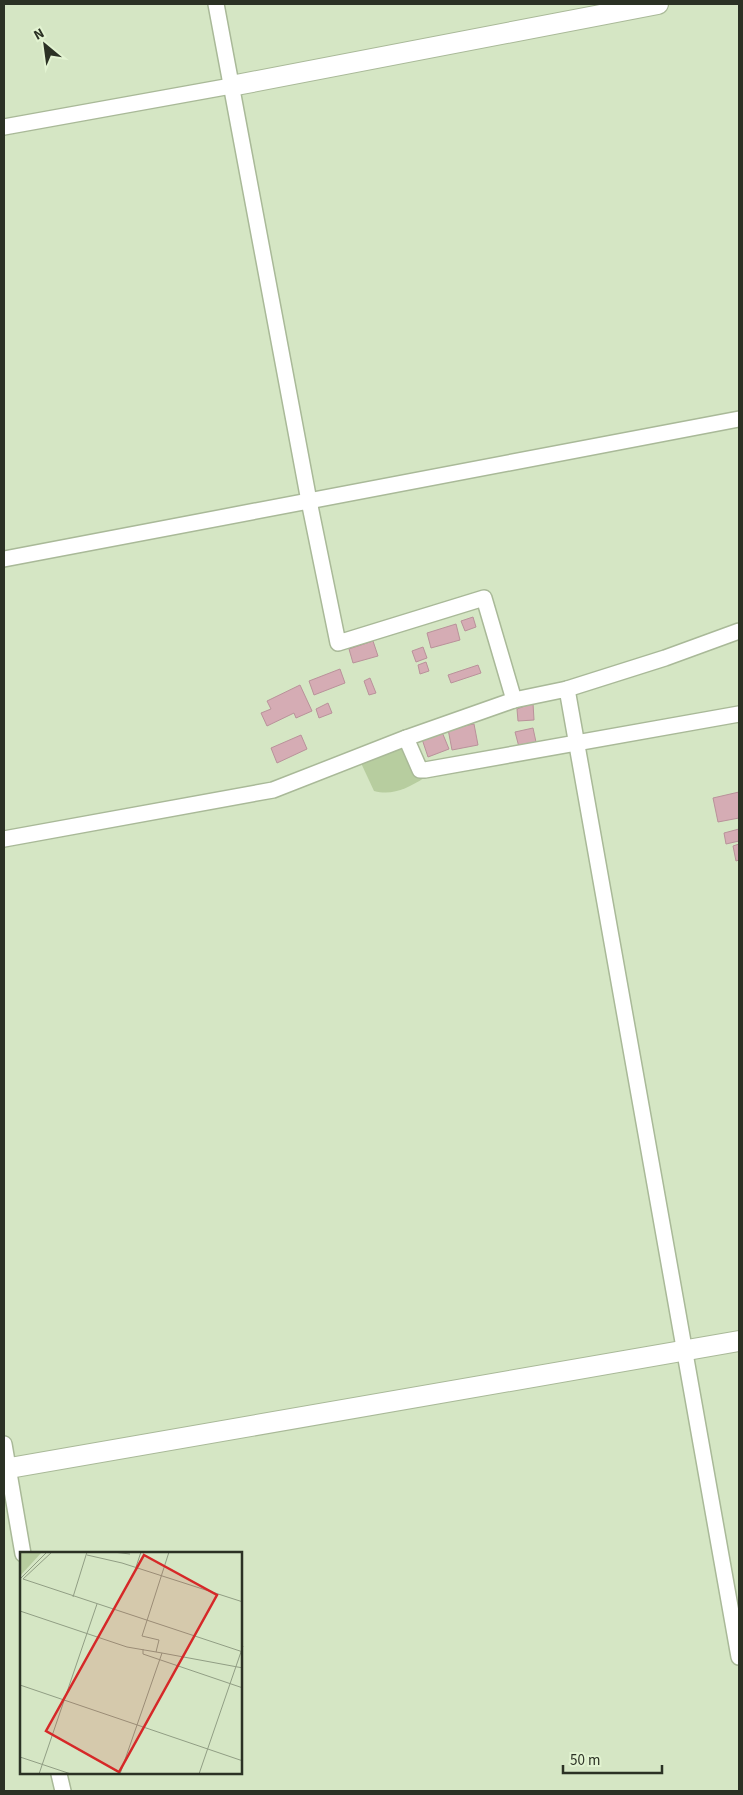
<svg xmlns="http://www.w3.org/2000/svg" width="743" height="1795" font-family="'Source Sans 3',sans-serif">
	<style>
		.green { fill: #b7cd9f }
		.building { fill: #d5acb4; stroke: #b9929a }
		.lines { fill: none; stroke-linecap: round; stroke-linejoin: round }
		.minor-casing { stroke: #a9b998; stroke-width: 18 }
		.tertiary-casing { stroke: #a9b998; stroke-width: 22 }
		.minor { stroke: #fff; stroke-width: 15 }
		.tertiary { stroke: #fff; stroke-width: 20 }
		.inset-road { fill: none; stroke: #919e84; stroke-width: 1 }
		.view { fill: #d62828; fill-opacity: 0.15; stroke: #d62828; stroke-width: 2.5 }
		.inset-edge { fill: none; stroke: #2b3124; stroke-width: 2.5 }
	</style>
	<rect width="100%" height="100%" fill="#d5e6c4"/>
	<!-- green -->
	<path class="green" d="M 407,744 L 424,778 C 408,788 393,796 374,791 L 361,763 Z"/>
	<!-- building -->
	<g class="building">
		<polygon points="473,617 476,627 465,631 461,621"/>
		<polygon points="456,624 460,640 431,648 427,633"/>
		<polygon points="373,641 378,656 353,663 349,649"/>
		<polygon points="423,647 427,658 416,662 412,651"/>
		<polygon points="426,662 429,671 420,674 418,665"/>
		<polygon points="478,665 481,673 451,683 448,675"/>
		<polygon points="340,669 345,683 314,695 309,681"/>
		<polygon points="370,678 376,693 369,695 364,681"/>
		<polygon points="300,685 312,711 296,718 294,713 267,726 261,713 271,709 267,701"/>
		<polygon points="328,703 332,713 319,718 316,709"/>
		<polygon points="533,703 534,720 518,721 517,709"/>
		<polygon points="474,724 478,745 452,750 448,729"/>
		<polygon points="533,728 536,742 519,747 515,732"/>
		<polygon points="442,732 449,749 428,757 422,739"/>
		<polygon points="301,735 307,749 277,763 271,748"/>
		<polygon points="739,792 739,818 718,822 713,798"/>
		<polygon points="739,829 739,841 726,844 724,833"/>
		<polygon points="739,844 739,860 736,861 733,846"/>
	</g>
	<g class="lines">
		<defs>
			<g id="minor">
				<polyline points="216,4 309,501 338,643 484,598 514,700"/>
				<polyline points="4,127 231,86"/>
				<polyline points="4,559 739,419"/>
				<polyline points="567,689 665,658 739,631"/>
				<polyline points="406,738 420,770 425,770 739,714"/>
				<polyline points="4,839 273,790 406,738 514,700 567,689 739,1657"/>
				<polyline points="4,1444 23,1554"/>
				<polyline points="59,1774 63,1791"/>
			</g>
			<g id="tertiary">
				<polyline points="231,86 658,4"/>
				<polyline points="4,1469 739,1341"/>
			</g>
		</defs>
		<!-- minor casing -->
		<use href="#minor" class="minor-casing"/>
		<!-- tertiary casing -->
		<use href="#tertiary" class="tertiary-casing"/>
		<!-- minor -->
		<use href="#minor" class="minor"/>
		<!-- tertiary -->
		<use href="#tertiary" class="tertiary"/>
	</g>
	<!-- overview -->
	<g transform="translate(20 1552)">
		<rect width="222" height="222" fill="#d5e6c4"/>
		<path d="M 0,0 L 22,0 L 0,24 Z" fill="#b7cd9f"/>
		<path class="inset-road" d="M 32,0 L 3,27 L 223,100M 93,0 L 110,2M 67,3 L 102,11 L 223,50M 116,15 L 121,0M 0,27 L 27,0M 53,45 L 67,0M 0,59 L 107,95 L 142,101 L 100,222M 123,97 L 123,102 L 223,136M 136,100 L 139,88 L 122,84 L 149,0M 142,101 L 223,116M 0,133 L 223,209M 0,205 L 51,222M 19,222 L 77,52M 179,222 L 223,94"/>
		<path class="view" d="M 124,3 L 197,43 L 99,220 L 26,179 Z"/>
		<rect width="222" height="222" class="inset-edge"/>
	</g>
	<!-- border -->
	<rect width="743" height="1795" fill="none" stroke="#2b3124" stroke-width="10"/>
	<!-- north arrow -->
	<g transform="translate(45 45) rotate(331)" stroke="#e2f3d1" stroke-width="4" paint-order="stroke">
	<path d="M0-4L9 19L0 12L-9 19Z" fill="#2b3124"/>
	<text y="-8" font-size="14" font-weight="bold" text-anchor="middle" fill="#2b3124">N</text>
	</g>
	<!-- scale -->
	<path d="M563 1765v8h99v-8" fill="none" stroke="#2b3124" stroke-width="2.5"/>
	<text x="570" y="1765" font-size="15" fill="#2b3124" stroke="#e2f3d1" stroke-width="4" paint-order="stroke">50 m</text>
</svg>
